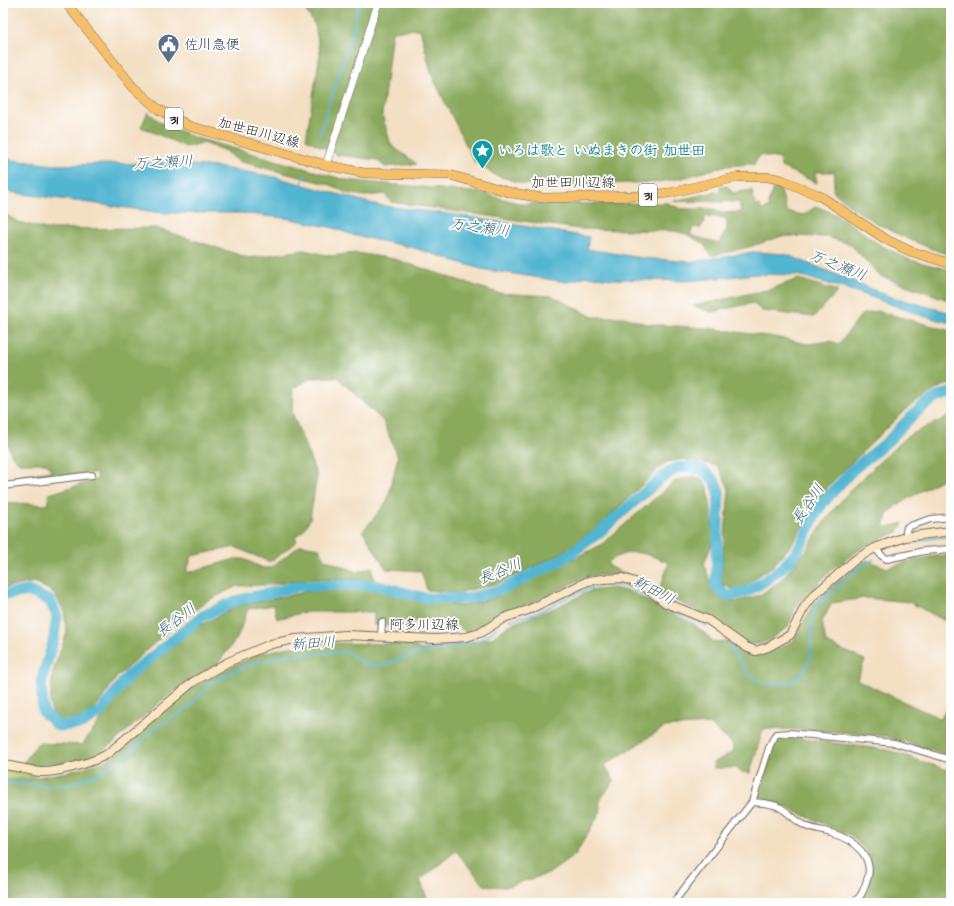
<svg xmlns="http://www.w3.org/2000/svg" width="954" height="906" font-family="'Architects Daughter','Klee One',sans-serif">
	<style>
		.green { fill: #aec367; stroke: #6c7749 }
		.forest { fill: #8aa95c; stroke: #5a6a44; fill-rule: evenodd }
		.water { fill: #52b6d1; stroke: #3e707e }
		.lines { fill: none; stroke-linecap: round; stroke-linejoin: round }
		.stream { stroke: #52b6d1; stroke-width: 2 }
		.river { stroke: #52b6d1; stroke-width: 11 }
		.minor-casing { stroke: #716a60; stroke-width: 8 }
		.tertiary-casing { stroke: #716a60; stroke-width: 8 }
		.secondary-casing { stroke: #716a60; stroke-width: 10 }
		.primary-casing { stroke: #716a60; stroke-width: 10 }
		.minor { stroke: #fff; stroke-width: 6 }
		.tertiary { stroke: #fff; stroke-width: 7 }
		.secondary { stroke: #fbe6c4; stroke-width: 8 }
		.primary { stroke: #f6c06b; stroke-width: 9 }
		.labels { text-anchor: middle; stroke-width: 3.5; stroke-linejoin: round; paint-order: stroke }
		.shield { fill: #fff; stroke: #6b6b6b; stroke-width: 1 }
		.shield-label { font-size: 13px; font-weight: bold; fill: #2b2b2b }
		.service-label { font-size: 14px; font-weight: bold; fill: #4e5e75; stroke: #fff; text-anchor: start }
		.street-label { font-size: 14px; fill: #2b2b2b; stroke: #fff }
		.culture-label { font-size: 14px; font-weight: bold; fill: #0d838f; stroke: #fff; text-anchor: start }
		.water-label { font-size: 15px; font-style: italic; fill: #3b636d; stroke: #fff }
	</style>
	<rect width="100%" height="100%" fill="#fff"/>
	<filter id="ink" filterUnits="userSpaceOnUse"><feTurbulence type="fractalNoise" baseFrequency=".025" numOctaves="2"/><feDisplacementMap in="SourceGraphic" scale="8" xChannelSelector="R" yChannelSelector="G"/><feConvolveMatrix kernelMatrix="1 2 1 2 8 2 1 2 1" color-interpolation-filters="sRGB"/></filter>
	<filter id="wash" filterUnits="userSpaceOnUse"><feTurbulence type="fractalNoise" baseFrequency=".012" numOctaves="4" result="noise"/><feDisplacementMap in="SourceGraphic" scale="16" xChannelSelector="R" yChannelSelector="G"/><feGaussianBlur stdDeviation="0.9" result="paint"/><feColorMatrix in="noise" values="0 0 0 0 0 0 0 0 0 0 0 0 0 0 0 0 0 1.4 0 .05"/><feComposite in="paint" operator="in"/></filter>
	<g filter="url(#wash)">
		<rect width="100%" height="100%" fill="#f3dfc2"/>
		<!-- green -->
		<polygon class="green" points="3,769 6,769 36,775 26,779 3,780"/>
		<!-- forest -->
		<g class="forest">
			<path d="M 301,3 L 951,3 L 951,255 C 938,252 926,246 913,241 C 883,228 857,214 833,191 L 835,172 L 815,172 L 817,183 L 781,167 L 780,159 L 760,155 L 754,164 L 724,166 L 683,178 L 659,182 L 602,184 L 524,184 L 495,175 L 474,161 L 432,76 L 420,29 L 392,31 L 382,114 L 391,145 L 417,164 L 385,167 L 377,160 L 338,155 L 306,139 L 320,53 L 315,25 Z"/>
			<path d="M 148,112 L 160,122 L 193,137 L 346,180 L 482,193 L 521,204 L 667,203 L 682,209 L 714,209 L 722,213 L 741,212 L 739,202 L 674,201 L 720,191 L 720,187 L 727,186 L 733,193 L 752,190 L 755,206 L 760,205 L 761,210 L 769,208 L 768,203 L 774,187 L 780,188 L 787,212 L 804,215 L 816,206 L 839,216 L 879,244 L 910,260 L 951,270 L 951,301 L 880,276 L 850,244 L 827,237 L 782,236 L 749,247 L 711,256 L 704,244 L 686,234 L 674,231 L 579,229 L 391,202 L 385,194 L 365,196 L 346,193 L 331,185 L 238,161 L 226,151 L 203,143 L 186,147 L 141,127 ZM 706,216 L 726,218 L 727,229 L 719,243 L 690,235 L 693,227 L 701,228 Z"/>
			<polygon points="3,213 18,222 46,229 156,228 249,258 304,250 331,256 357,253 394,259 498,293 552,296 593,317 624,317 647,324 707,328 775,337 807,344 830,341 839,344 861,315 877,311 951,331 951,384 942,386 907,408 829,485 792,544 774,565 739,590 730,588 722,584 721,578 729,489 718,466 683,459 666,462 597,528 560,554 499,583 457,593 427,590 421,571 386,569 363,531 387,502 398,457 383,421 337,377 311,378 293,389 292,412 317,476 310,519 303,531 295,537 297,541 272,561 267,561 235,547 192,556 186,573 235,559 244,559 263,568 270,568 301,545 319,548 324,559 357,572 372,567 374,580 314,579 268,585 237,586 207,601 168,631 117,677 95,709 81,718 61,722 52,712 50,704 53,671 67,632 64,611 53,592 34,582 3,588 3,502 47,505 49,494 98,479 96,473 84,473 14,483 13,477 52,471 46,463 19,463 12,456 3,432"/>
			<polygon points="798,279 838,291 814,317 762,311 753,303 711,312 693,306 771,289"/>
			<path d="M 951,415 L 951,474 L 897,505 L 887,515 L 884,528 L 903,523 L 898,532 L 868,544 L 832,569 L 795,609 L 788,627 L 771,639 L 759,644 L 747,644 L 706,615 L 658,593 L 669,563 C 645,553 632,546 608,562 L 610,567 L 627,574 L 588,576 L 524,607 L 496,616 L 486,625 L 467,633 L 451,621 L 420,619 L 404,627 L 374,625 L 374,612 L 305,612 L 277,619 L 274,605 L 248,609 L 237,638 L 219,662 L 162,700 L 111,745 L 97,754 L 68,763 L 43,768 L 21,766 L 38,743 L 82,745 L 129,682 L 197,627 L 238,606 L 310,591 L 371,589 L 423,601 L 463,606 L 493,598 L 601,545 L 675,481 L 692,476 L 701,478 L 708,487 L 714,539 L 704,564 L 714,591 L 721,598 L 735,602 L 760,595 L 780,581 L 807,549 L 826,519 L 852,488 L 906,437 Z"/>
			<polygon points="937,556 951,556 951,624 909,602 865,598 832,603 822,621 826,643 865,660 857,680 941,719 951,699 951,756 886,736 810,730 763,729 750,773 741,772 736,768 714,768 713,763 734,751 732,743 709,724 665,727 605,765 614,781 599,801 601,811 575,855 548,874 504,887 484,885 456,851 420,880 429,903 3,903 3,781 25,781 37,777 67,772 103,762 114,755 160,712 187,691 234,665 262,653 309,643 410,644 421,650 492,638 509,625 552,609 590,591 613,588 634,593 667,612 693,623 714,642 726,641 747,655 761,656 776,650 793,641 814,603 840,579 867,560 887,568 913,560"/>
			<polygon points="781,736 888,750 951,771 951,903 857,903 871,879 870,856 852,836 759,796 774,743"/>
		</g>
		<!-- water -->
		<polygon class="water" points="3,156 12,160 55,165 162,163 218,167 275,177 377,205 456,215 589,237 587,249 642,258 693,262 753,252 785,254 889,296 951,313 951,323 923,316 860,293 798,275 756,274 689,281 612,279 587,276 567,282 481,269 411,247 356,236 333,228 292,219 240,213 163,213 9,192 3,188"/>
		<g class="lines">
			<!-- stream -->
			<g class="stream">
				<polyline points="319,136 353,32 359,3"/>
				<polyline points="300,187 305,175"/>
				<polyline points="896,545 938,537 951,537"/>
				<path d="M 509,620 C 517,618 525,616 533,614 C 566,601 596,574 633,589 C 645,593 654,602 665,608 C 678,615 693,618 706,626"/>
				<path d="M 728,644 C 735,654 741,665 749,674 C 767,691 798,687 808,664 C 814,647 811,626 814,609 L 853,573 L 874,559"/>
				<polyline points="3,782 44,785 68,785 101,772 133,750 152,730 189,707 213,682 248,665 286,655 347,652 366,665 380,666 414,654 446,649 485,638 499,626"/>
			</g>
			<!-- river -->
			<path class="river" d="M 3,595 L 28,591 L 50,601 L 57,616 L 53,642 L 41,682 L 43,712 L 58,726 L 81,724 L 101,712 L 128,676 L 203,616 L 235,601 L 300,586 L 376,585 L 425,598 L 466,599 L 503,589 L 563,559 L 600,532 L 661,478 L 677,468 L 691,467 L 703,470 L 714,480 L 719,491 L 716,586 L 727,596 C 750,595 780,572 795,554 C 806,539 811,520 821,506 C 829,495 839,486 847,476 C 860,461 878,452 891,438 C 907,421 927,397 951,393"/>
		</g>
	</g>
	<g filter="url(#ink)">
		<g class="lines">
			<defs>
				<g id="minor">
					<polyline points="3,486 92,475"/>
					<polyline points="905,537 907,527 931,519 951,517"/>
					<polyline points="875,548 882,556 887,559 924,551 951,549"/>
					<polyline points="381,637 382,622"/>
					<path d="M 752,802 C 761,803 772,803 779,807 C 789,812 795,821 804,825 C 812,830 822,830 831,833 C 853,839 877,857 866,883 C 863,892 860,900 850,903"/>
					<polyline points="673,903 752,802 770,745 776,734 790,733 895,743 951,760"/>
				</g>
				<polyline id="tertiary" points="326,165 378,3"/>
				<path id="secondary" d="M 3,765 C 15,766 27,770 40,772 C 57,773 90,763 106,755 L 193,682 L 228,662 L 271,644 L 295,639 L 346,635 L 435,639 L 466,637 L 480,633 L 504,618 L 528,610 L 588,581 L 603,579 L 622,578 L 641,584 L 666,603 L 708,620 L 746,647 L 756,651 L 768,647 L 790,635 L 804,608 L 813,596 L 856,559 L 875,548 L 905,537 L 951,531"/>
				<polyline id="primary" points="66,3 133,87 158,109 189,126 326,165 364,173 450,175 512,193 543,198 638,196 669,193 738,177 768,177 782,180 820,196 887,240 910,251 951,264"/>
			</defs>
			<!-- minor casing -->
			<use href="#minor" class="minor-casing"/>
			<!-- tertiary casing -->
			<use href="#tertiary" class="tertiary-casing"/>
			<!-- secondary casing -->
			<use href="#secondary" class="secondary-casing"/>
			<!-- primary casing -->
			<use href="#primary" class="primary-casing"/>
			<!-- minor -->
			<use href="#minor" class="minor"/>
			<!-- tertiary -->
			<use href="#tertiary" class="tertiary"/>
			<!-- secondary -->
			<use href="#secondary" class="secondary"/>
			<!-- primary -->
			<use href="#primary" class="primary"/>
		</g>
	</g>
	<!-- icons -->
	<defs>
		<symbol id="civic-pin" viewBox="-11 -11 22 30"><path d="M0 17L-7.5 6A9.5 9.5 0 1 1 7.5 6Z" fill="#5c6f8a" stroke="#fff"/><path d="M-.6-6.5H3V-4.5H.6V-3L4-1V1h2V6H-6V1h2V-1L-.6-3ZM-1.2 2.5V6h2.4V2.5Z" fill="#fff"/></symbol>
		<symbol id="sight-pin" viewBox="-11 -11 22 30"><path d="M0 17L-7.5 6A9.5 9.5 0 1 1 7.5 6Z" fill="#0f9aa8" stroke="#fff"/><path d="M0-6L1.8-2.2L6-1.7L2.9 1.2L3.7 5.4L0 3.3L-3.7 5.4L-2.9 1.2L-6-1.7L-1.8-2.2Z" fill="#fff"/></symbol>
	</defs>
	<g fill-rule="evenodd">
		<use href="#civic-pin" x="156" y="32" width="25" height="34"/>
		<use href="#sight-pin" x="470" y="138" width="25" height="34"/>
	</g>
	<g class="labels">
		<!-- shield labels -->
		<g class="shield">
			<rect x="165" y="108" width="18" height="22" rx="3"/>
			<rect x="639" y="184" width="18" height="22" rx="3"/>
		</g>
		<g class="shield-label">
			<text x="174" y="124">31</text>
			<text x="648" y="200">31</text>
		</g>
		<!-- service labels -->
		<g class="service-label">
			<text x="184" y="49">佐川急便</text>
		</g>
		<!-- street labels -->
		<g class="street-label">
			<text transform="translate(259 132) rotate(15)" y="5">加世田川辺線</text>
			<text x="573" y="187">加世田川辺線</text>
			<text x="424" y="629">阿多川辺線</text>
		</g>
		<!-- culture labels -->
		<g class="culture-label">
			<text x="498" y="155">いろは歌と いぬまきの街 加世田</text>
		</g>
		<!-- water labels -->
		<g class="water-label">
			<text transform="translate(163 162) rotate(-3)" y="5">万之瀬川</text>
			<text transform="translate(480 227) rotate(8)" y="5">万之瀬川</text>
			<text transform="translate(838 265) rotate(22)" y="5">万之瀬川</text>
			<text transform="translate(808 504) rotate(-56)" y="5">長谷川</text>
			<text transform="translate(500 571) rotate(-22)" y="5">長谷川</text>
			<text transform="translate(654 590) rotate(28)" y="5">新田川</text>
			<text transform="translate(176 620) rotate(-37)" y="5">長谷川</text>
			<text transform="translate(313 643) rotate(-4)" y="5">新田川</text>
		</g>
	</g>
	<!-- margin -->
	<rect width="954" height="906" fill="none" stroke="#fff" stroke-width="16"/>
</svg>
